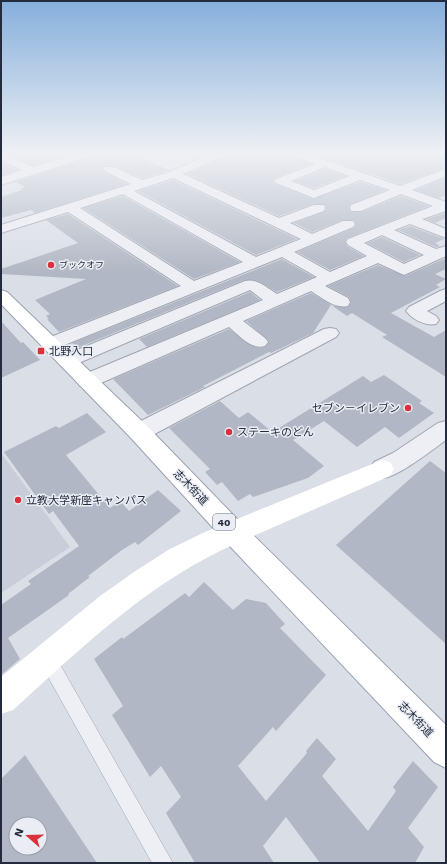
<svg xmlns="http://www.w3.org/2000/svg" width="447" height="864" font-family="'Work Sans','Noto Sans JP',sans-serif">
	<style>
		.built { fill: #c8cdd9 }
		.building { fill: #b1b7c4; fill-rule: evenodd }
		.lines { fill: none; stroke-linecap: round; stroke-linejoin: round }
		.lane-casing { stroke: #a0a5b1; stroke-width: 1 }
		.street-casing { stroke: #a0a5b1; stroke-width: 2 }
		.primary-casing { stroke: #99a1b3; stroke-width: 2 }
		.lane { fill: #edeff5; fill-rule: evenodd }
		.street { fill: #edeff5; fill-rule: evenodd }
		.secondary { fill: #fff; fill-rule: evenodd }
		.primary { fill: #fff; fill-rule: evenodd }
		.poi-dot { fill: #d9323d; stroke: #eaedf4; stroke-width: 1.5 }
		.labels { text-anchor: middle; stroke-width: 3; stroke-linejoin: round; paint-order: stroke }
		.far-poi-label { font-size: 9px; fill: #242b3d; stroke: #eaedf4; text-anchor: start }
		.shield { fill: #eaedf4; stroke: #5f6574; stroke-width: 1 }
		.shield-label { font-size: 10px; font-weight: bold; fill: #242b3d }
		.poi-label { font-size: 11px; fill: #242b3d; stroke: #eaedf4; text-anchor: start }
		.street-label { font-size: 11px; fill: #242b3d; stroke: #eaedf4 }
	</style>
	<rect width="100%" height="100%" fill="#dadee7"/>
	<!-- built -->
	<polygon class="built" points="1,453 70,547 1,593"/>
	<!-- building -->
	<g class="building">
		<polygon points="10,152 78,152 33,165 6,153"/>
		<polygon points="100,152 122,152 170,170 142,178 114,166 105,166 102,169 104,172 127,184 35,213 31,210 1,218 1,197 22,190 20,189 25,187 16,182 98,155"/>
		<polygon points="237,152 286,152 287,155 311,164 275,178 272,181 275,184 313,199 360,182 386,190 350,204 349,208 351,212 362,212 401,196 429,206 347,238 345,241 347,246 364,256 330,270 297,252 354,228 356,225 354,220 342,220 312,232 294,223 324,212 326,208 325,204 313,204 279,216 187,174"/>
		<polygon points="307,152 446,152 446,168 400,184"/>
		<polygon points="1,162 18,170 2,175 1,174"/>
		<polygon points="325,169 346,176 314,188 295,181"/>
		<polygon points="444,178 446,179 446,195 438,198 416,190"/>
		<polygon points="173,180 297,239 256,255 138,191"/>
		<polygon points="123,196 240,262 194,279 83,208"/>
		<polygon points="446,213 446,218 435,223 426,219"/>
		<polygon points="68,214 178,286 59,332 47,319 49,319 46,316 50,314 35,300 86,279 1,274 1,269 78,243 46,220"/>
		<polygon points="410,226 444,239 435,243 440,246 436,247 398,230"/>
		<polygon points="382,237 420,255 404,262 367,243"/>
		<polygon points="446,258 446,269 435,274 446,279 436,285 440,287 391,313 434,337 446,330 446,377 382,337 387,335 352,313 347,316 331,305 313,333 271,353 269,352 203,386 205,387 148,415 113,379 229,329 250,345 260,348 265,347 269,341 246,321 311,293 333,306 348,307 351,303 349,297 328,286 378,265 405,276"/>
		<polygon points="282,259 314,277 277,292 258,281 244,280 77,348 72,343"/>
		<polygon points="250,292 260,300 147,347 139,339"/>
		<polygon points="1,321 21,343 23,342 40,360 1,378"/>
		<polygon points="384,375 422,401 419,403 434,413 399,438 385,427 357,447 324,421 293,440 324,466 308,478 253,497 250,494 238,501 222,482 217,485 205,472 210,469 169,428 220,401 239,418 248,412 271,431 278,427 279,428 363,376 371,382"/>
		<polygon points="87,413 106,432 66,455 110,508 120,501 129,511 158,490 181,511 138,545 135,542 122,550 88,576 90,577 68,594 69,595 8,638 20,659 1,675 1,605 31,584 28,581 79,546 53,511 49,514 4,452 56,426 59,428"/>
		<polygon points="430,461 446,473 446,644 336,545"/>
		<polygon points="204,582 233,610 246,599 266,603 285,624 280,628 326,675 276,731 273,727 238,766 266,801 307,753 306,751 317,738 336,759 322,776 368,831 396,791 393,787 413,761 438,787 408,828 424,847 415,863 320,863 286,817 263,846 274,863 195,863 166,813 181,797 161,766 150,777 112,715 123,706 94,659 122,637 123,639 185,593 189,597"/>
		<path d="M 25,755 L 97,863 L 1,863 L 1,779 ZM 16,824 L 40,824 L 40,848 L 16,848 Z"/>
	</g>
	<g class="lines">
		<defs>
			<polygon id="lane" points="48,652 54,654 173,863 152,863 42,666 40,660 42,654"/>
			<g id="street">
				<polygon points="83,152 99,152 98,154 1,185 1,177 22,170 1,160 1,153 33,167"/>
				<path d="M 215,152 L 229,152 L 228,154 L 183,174 L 279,218 L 314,205 L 324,205 L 325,208 L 324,211 L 290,223 L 312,234 L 343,221 L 353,221 L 355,224 L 353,227 L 294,252 L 330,272 L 367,256 L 348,245 L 346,242 L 348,239 L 433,206 L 401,194 L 361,211 L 351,211 L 350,208 L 351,205 L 390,190 L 360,180 L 314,198 L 276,183 L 274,181 L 276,179 L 315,164 L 288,154 L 287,152 L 302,152 L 400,186 L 446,169 L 446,176 L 412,190 L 446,202 L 446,211 L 422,219 L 446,229 L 446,238 L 410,224 L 394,230 L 436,249 L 446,246 L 446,256 L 404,275 L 378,263 L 325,286 L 348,298 L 350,302 L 348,306 C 335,309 322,298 311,291 L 243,321 L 265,338 L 268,342 L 265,346 C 251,350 240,336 229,327 L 94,386 L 87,388 L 80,386 L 77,381 L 80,376 L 263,300 L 250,290 L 74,365 L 67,367 L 60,365 L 57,361 L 60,357 L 245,281 C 257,278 267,288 277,294 L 317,277 L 282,257 L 57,348 L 50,350 L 43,348 L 41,344 L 43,340 L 181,286 L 68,212 L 1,233 L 1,225 L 131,184 L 105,171 L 103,169 L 105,167 L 113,167 L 142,180 L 170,172 ZM 325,167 L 350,176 L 314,190 L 291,181 ZM 173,178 L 301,239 L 256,257 L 134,191 ZM 123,194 L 243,262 L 194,281 L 80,208 ZM 382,235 L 424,255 L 404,264 L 364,243 Z"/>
				<path d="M 446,289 L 446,301 L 427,311 L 436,316 L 439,320 L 436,324 C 426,326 413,320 406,311 L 409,307 L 440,291 Z"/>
				<polygon points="330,328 336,329 339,333 336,337 147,438 139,440 131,438 128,432 131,426 324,329"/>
				<path d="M 446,421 L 446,440 C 432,450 398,477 383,478 C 380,478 376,477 374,476 L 370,469 L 374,462 L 393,453 L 438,423 Z"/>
			</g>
			<polygon id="primary" points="1,290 7,292 147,426 243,525 446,725 446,768 434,762 225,541 131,438 1,304"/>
		</defs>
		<!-- lane casing -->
		<use href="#lane" class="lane-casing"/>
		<!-- street casing -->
		<use href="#street" class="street-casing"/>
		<!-- primary casing -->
		<use href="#primary" class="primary-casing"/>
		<!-- lane -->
		<use href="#lane" class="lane"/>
		<!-- street -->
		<use href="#street" class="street"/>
		<!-- secondary -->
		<path class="secondary" d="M 382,460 L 390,462 L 394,469 L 390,476 L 224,549 C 144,587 78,651 13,710 L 1,714 L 1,677 L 100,596 L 134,572 L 168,550 L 205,532 Z"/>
		<!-- primary -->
		<use href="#primary" class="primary"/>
	</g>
	<!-- sky -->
	<linearGradient id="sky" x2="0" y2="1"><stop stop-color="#85afdc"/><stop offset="0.56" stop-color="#eef0f4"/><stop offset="1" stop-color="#eef0f4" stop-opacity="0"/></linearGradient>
	<rect width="447" height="273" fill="url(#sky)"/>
	<!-- markers -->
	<g class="poi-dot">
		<circle cx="51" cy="265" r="4"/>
		<rect x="37" y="347" width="8" height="8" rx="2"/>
		<circle cx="408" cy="408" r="4"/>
		<circle cx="229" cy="432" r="4"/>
		<circle cx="18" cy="500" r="4"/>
	</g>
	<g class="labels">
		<!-- far-poi labels -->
		<g class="far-poi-label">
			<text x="59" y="268">ブックオフ</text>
		</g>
		<!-- shield labels -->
		<rect class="shield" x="213" y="514" width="22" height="16" rx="3"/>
		<g class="shield-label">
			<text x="224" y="526">40</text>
		</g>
		<!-- poi labels -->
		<g class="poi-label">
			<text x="49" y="355">北野入口</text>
			<text x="400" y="412" text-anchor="end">セブン－イレブン</text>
			<text x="237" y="436">ステーキのどん</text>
			<text x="26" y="504">立教大学新座キャンパス</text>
		</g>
		<!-- street labels -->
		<g class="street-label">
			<text transform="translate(191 487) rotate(46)" y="4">志木街道</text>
			<text transform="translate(416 719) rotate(46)" y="4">志木街道</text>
		</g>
	</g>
	<!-- border -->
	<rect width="447" height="864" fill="none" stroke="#242b3d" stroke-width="4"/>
	<!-- north arrow -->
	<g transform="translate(28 836) rotate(290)"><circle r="19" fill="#eaedf4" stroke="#9b9fab"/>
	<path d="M0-3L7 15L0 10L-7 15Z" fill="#d9323d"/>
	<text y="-6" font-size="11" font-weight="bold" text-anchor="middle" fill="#242b3d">N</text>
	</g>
</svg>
